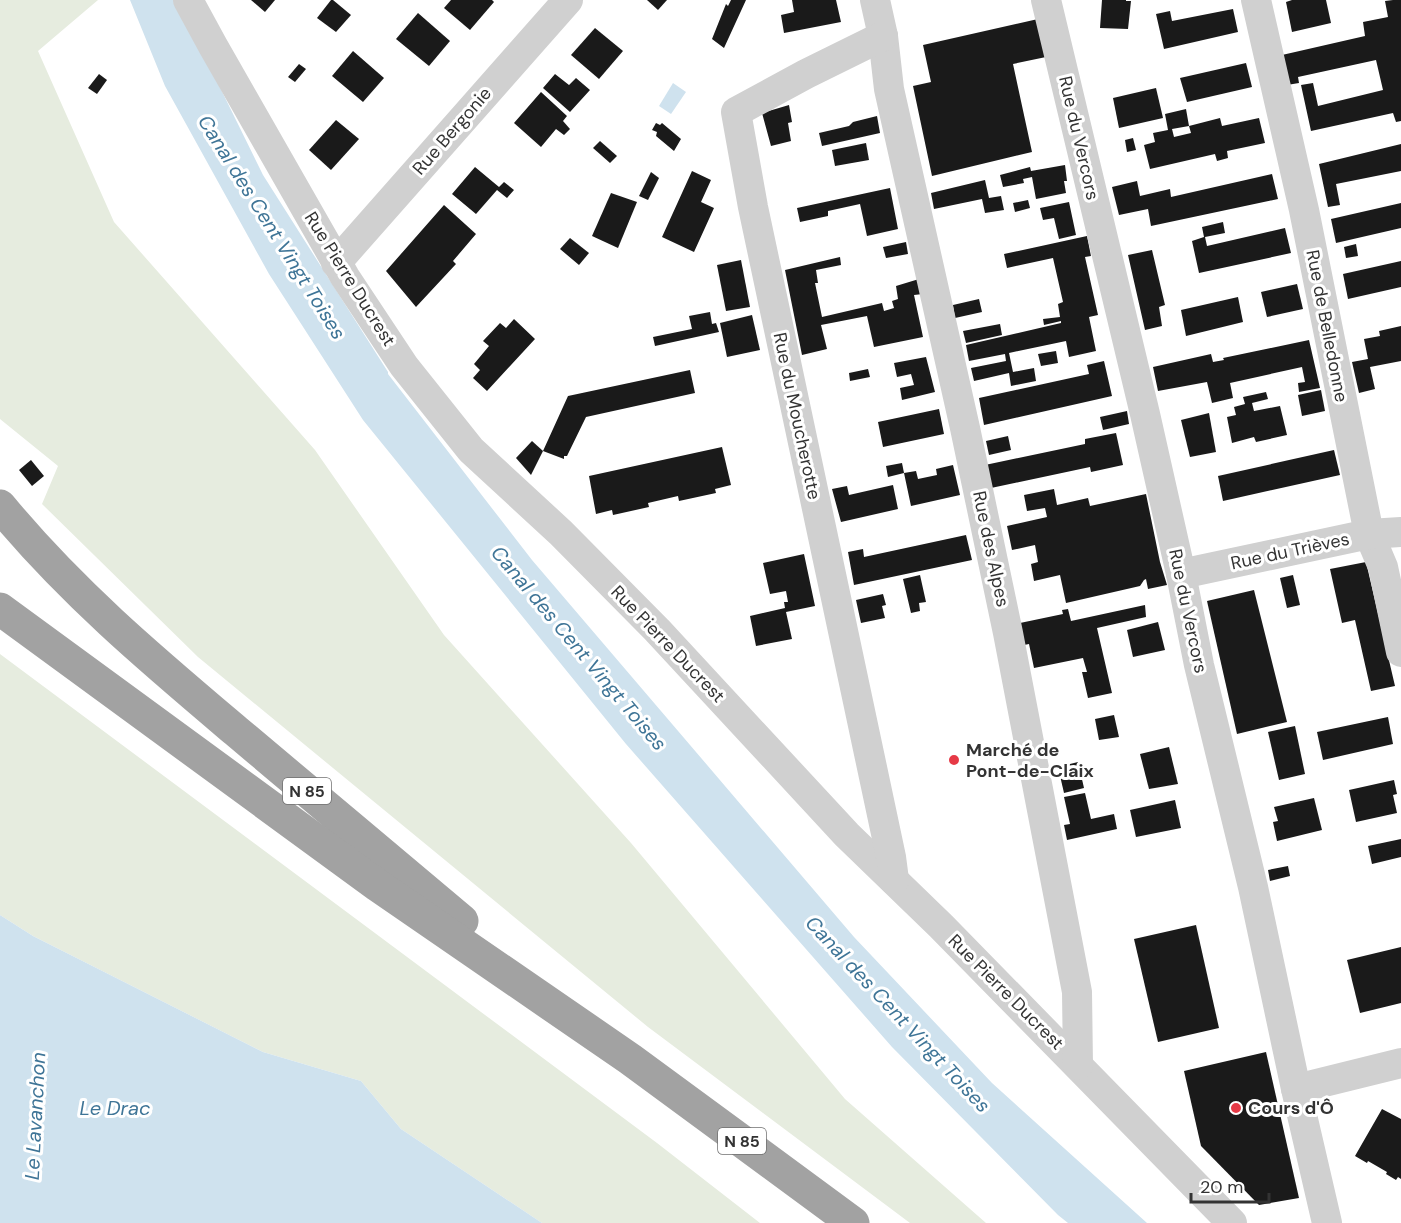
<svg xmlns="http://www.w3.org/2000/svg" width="1401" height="1223" font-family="'DM Sans',sans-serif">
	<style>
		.green { fill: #e6ecdf }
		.water { fill: #cfe2ee }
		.building { fill: #1a1a1a; fill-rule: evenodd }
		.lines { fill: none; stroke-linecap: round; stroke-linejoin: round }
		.minor { stroke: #d0d0d0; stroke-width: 30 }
		.trunk { stroke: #a2a2a2; stroke-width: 33 }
		.poi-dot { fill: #e63946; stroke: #fff; stroke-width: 2 }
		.labels { text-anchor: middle; stroke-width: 6; stroke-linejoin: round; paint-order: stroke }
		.shield { fill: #fff; stroke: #707070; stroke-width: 1.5 }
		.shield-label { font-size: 16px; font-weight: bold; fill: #333 }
		.street-label { font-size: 18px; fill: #333; stroke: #fff }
		.poi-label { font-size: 18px; font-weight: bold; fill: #333; stroke: #fff; text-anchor: start }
		.water-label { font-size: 20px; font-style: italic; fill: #3f7597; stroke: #fff }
	</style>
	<rect width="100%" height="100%" fill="#fff"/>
	<!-- green -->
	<g class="green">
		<polygon points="0,0 98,0 38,51 114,222 315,450 444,635 631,843 845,1099 986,1223 910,1223 648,1027 198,657 42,504 58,466 0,419"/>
		<polygon points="0,654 657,1143 760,1223 542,1223 401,1129 361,1081 263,1052 33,936 0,915"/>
	</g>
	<!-- water -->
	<g class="water">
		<polygon points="130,0 177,0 263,175 388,372 388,374 532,560 854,937 992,1083 1147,1223 1068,1223 1058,1215 892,1047 626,744 363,420 269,274 165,86"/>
		<polygon points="673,83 686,92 671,114 659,106"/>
		<polygon points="0,915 33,936 263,1052 361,1081 401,1129 542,1223 0,1223"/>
	</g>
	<!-- building -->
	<g class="building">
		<polygon points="251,0 275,0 265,12"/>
		<polygon points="331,0 333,0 351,15 336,32 317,18"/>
		<polygon points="451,0 492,0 494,2 470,30 444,8"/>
		<polygon points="647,0 667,0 658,10"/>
		<polygon points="731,0 746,0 724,48 712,39 726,4 728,6"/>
		<polygon points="792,0 836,0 841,22 784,33 781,15 794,12"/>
		<polygon points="1102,0 1126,0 1126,1 1131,1 1128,29 1100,28"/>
		<polygon points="1292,0 1326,0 1331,23 1292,32 1286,2"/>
		<polygon points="1393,0 1401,0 1401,121 1396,122 1393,113 1311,131 1301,85 1313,83 1318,106 1383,90 1376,60 1298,77 1299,83 1287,85 1282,55 1365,36 1363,22 1388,17 1385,1"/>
		<polygon points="1233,9 1238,32 1164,49 1156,14 1170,11 1172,21"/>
		<polygon points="418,13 450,41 429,66 396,39"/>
		<polygon points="1038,19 1046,57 1013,64 1032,152 932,176 913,86 931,82 923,45"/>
		<polygon points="595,28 623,51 599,79 571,55"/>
		<polygon points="353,51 384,78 363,102 332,76"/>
		<polygon points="1246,63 1252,87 1187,102 1180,78"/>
		<polygon points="299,64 306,69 295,82 288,77"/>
		<polygon points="99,74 107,80 97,94 88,88"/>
		<polygon points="555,74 569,85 576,78 590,90 570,112 543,88"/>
		<polygon points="1156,88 1163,118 1119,128 1113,98"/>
		<polygon points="541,92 567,116 563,121 570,129 564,135 556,129 541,147 514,123"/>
		<polygon points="789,105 792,122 788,123 791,141 771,146 762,113"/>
		<path d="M 1186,109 L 1189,126 L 1220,118 L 1222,126 L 1259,118 L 1265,143 L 1227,151 L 1228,158 L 1217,161 L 1215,154 L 1150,169 L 1144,145 L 1155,142 L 1153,133 L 1168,130 L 1165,114 ZM 1189,126 L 1191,133 L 1174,137 L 1172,129 Z"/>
		<polygon points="877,116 880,133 822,146 819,133 849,126 853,122"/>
		<polygon points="336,120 359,139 331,170 309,150"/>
		<polygon points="656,123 660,125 662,123 681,139 674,151 656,136 657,132 652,130"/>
		<polygon points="1133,138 1136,150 1127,152 1125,140"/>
		<polygon points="600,141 617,156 610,163 593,148"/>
		<polygon points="866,143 869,160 835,166 832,150"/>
		<polygon points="1401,144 1401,171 1336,184 1340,205 1328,207 1319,164"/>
		<polygon points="1065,165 1067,181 1064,181 1066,193 1036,199 1032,177 1023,179 1024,183 1003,187 1000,175 1030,167 1031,171"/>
		<polygon points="475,167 499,187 504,182 514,190 507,198 497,190 476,214 452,194"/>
		<polygon points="692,171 711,180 701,202 714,208 694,252 662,237"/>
		<polygon points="651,172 659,178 648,200 639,196"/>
		<polygon points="1272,174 1278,199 1151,226 1148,209 1119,215 1112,187 1137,181 1140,196 1170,189 1171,197"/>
		<polygon points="985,180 989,198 1001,196 1004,210 985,213 982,199 934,209 931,193"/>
		<polygon points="890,188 898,229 867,236 860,204 828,211 828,216 800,222 797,208"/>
		<polygon points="611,193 637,202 618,248 592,236"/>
		<polygon points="1028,200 1030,208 1015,212 1013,203"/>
		<polygon points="1069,202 1076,235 1059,239 1054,218 1043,220 1040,208"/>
		<polygon points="1401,203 1401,228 1336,243 1331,219"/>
		<polygon points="444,205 476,234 453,261 456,264 416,307 386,271"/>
		<polygon points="1223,222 1225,233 1205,237 1207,246 1285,228 1291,253 1199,273 1192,241 1204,237 1202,227"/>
		<polygon points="1087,236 1091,256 1085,257 1098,315 1089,317 1096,351 1069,357 1066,341 1009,353 1013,372 1034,368 1036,381 1011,386 1009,373 974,381 971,368 1006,361 1005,354 969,361 966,345 1061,323 1061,321 1044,325 1043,319 1060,317 1058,304 1063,302 1053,258 1007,268 1004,254"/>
		<polygon points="570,238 589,253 579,265 560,249"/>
		<polygon points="906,242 908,254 886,258 883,247"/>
		<polygon points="1356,244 1358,256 1346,258 1344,247"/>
		<polygon points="1152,250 1165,305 1159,307 1162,326 1145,330 1128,255"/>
		<polygon points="840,257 841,265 816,270 818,283 815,283 822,317 882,303 884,311 894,308 892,301 898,299 896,286 919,279 923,294 914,295 923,337 874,347 867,316 821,325 827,349 802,355 785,270"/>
		<polygon points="741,260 750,307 726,311 717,265"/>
		<polygon points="1401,261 1401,287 1348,299 1343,274"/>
		<polygon points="1297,284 1303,309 1267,317 1261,292"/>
		<polygon points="1238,297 1243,322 1186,336 1181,310"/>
		<polygon points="979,299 982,312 955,318 953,305"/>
		<polygon points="710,312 712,324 716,323 719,332 655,346 653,337 692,329 689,316"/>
		<polygon points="752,315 760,350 727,357 720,323"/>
		<polygon points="514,319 535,339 487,391 473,378 480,370 474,364 489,346 483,341 500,323 506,328"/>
		<polygon points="1000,324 1002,335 966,343 963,331"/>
		<polygon points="1401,326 1401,361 1370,367 1375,389 1359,393 1352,362 1368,359 1364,339 1380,336 1379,331"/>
		<polygon points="1309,340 1320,388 1299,392 1298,383 1305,382 1302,367 1230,383 1233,398 1212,403 1207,382 1158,391 1153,367 1211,354 1213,362 1224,360 1223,358"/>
		<polygon points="1056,351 1058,363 1041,366 1038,354"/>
		<polygon points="926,357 935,392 902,400 900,388 914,385 911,374 897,377 894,363"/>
		<polygon points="1104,361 1112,396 984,425 979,398 1089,374 1087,365"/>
		<polygon points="868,369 870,377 850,381 849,373"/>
		<polygon points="690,370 695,393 586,417 567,456 564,456 564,459 543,451 568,396"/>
		<polygon points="1321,390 1325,411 1302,416 1298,395"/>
		<polygon points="1266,392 1268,399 1252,403 1254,411 1280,406 1287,435 1256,442 1254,437 1232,443 1227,417 1236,415 1234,407 1245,404 1243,397"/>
		<polygon points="939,409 944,434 883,447 878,422"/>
		<polygon points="1127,411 1129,424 1103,430 1100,417"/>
		<polygon points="1209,413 1216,452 1190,457 1181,420"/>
		<polygon points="1116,433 1123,465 1091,472 1090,467 991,488 985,465 1085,444 1085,439"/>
		<polygon points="1008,436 1011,450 989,455 986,441"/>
		<polygon points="532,441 543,451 531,475 516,458"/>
		<polygon points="722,447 731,485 715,489 716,493 679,501 678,496 648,503 649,507 613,515 612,510 596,514 589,476"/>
		<polygon points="1334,450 1340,475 1223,501 1218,476"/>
		<polygon points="31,460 44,476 32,486 19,470"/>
		<polygon points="902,463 904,473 888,477 886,466"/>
		<polygon points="953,465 960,495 911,506 904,473 916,471 918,479 937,475 936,469"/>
		<polygon points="893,485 898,509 841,522 832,489 847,486 849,495"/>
		<polygon points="1054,489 1057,505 1088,498 1090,506 1146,494 1160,562 1167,585 1148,589 1146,579 1144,580 1140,586 1066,603 1060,575 1034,581 1031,564 1038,562 1035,545 1012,550 1007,526 1047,517 1045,508 1027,511 1024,495"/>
		<polygon points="966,535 972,560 854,585 848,552 863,549 864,557"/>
		<polygon points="804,554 815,606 786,612 792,639 756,646 750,616 785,608 784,602 788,602 786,591 770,594 763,563"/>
		<polygon points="1366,562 1395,686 1371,691 1355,620 1342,623 1330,569"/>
		<polygon points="920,575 926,602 919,603 920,611 911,613 903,579"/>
		<polygon points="1293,575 1300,605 1287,608 1280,578"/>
		<polygon points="1254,590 1287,722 1237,734 1207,601"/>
		<polygon points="883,594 886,605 882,606 885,618 861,623 856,600"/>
		<polygon points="1145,605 1146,617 1097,628 1112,693 1088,698 1082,672 1087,672 1083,658 1034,668 1029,644 1024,645 1020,623 1063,614 1062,610 1068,609 1071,621"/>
		<polygon points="1158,622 1165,650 1133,657 1127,630"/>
		<polygon points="1114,715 1119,737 1099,740 1095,719"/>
		<polygon points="1388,717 1393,744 1323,760 1317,732"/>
		<polygon points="1295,726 1305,774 1279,780 1268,732"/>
		<polygon points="1169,747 1178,784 1149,789 1140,754"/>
		<polygon points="1078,762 1084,788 1064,793 1058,767"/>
		<polygon points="1394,780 1397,794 1393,795 1397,813 1356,822 1349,790"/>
		<polygon points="1085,793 1091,819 1114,814 1117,829 1067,840 1064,825 1070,824 1064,797"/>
		<polygon points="1314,798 1322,830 1277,841 1273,822 1278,821 1274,807"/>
		<polygon points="1175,800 1181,828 1136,837 1130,810"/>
		<polygon points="1401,839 1401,857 1372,864 1368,846"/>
		<polygon points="1288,866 1290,876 1270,881 1268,870"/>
		<polygon points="1196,925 1219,1028 1158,1042 1134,939"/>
		<polygon points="1401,947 1401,1003 1360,1013 1347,960"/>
		<polygon points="1266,1052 1299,1198 1259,1205 1201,1146 1184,1071"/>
		<polygon points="1382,1109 1401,1119 1401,1179 1398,1177 1396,1180 1386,1174 1387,1172 1368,1161 1367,1163 1355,1156"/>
	</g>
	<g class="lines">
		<!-- minor -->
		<g class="minor">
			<polyline points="188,0 213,46 345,277 404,366 471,450 561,533 657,630 847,835 941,926 1232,1223"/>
			<polyline points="875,0 883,36 889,89 965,428 1008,633 1077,992 1078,1065"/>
			<polyline points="1046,0 1145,414 1181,574 1199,665 1253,887 1296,1089 1327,1223"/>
			<polyline points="1256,0 1304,210 1369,534 1383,567 1401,652"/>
			<polyline points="883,36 806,74 736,112 753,207 891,857 894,880"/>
			<polyline points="336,263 568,0"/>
			<polyline points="1181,574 1369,534 1401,532"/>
			<polyline points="1296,1089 1401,1063"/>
		</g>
		<!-- trunk -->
		<g class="trunk">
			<path d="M 0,506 C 71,592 152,660 236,731 C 311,794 387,858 462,921"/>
			<polyline points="0,609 377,885 630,1059 853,1223"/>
		</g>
	</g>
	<!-- markers -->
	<g class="poi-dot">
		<circle cx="954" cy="760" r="6"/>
		<circle cx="1236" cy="1108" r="6"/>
	</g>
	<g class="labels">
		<!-- shield labels -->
		<g class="shield">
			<rect x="283" y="778" width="48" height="26" rx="4.5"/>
			<rect x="718" y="1128" width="48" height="26" rx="4.5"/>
		</g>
		<g class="shield-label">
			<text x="307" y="797">N 85</text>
			<text x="742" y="1147">N 85</text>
		</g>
		<!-- street labels -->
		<g class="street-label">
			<text transform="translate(452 131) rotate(-49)" y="6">Rue Bergonie</text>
			<text transform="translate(1079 138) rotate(77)" y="6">Rue du Vercors</text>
			<text transform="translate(350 279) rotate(58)" y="6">Rue Pierre Ducrest</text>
			<text transform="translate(1327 326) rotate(79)" y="6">Rue de Belledonne</text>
			<text transform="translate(797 416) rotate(78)" y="6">Rue du Moucherotte</text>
			<text transform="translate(991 549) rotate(78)" y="6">Rue des Alpes</text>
			<text transform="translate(1290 551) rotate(-12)" y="6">Rue du Trièves</text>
			<text transform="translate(1188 611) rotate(78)" y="6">Rue du Vercors</text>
			<text transform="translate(668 644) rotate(46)" y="6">Rue Pierre Ducrest</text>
			<text transform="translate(1006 992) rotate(45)" y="6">Rue Pierre Ducrest</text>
		</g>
		<!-- poi labels -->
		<g class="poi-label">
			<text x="966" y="756">Marché de<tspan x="966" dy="21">Pont-de-Claix</tspan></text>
			<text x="1248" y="1114">Cours d'Ô</text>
		</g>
		<!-- water labels -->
		<g class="water-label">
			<text transform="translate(272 227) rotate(58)" y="7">Canal des Cent Vingt Toises</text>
			<text transform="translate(579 648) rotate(50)" y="7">Canal des Cent Vingt Toises</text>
			<text transform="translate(898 1014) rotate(47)" y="7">Canal des Cent Vingt Toises</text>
			<text x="115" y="1115">Le Drac</text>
			<text transform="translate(35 1116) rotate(-87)" y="7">Le Lavanchon</text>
		</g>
	</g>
	<!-- scale -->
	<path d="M1191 1193v9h78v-9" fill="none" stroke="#333333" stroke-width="3"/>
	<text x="1200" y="1193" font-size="18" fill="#333333" stroke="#ffffff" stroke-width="4.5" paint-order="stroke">20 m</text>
</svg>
